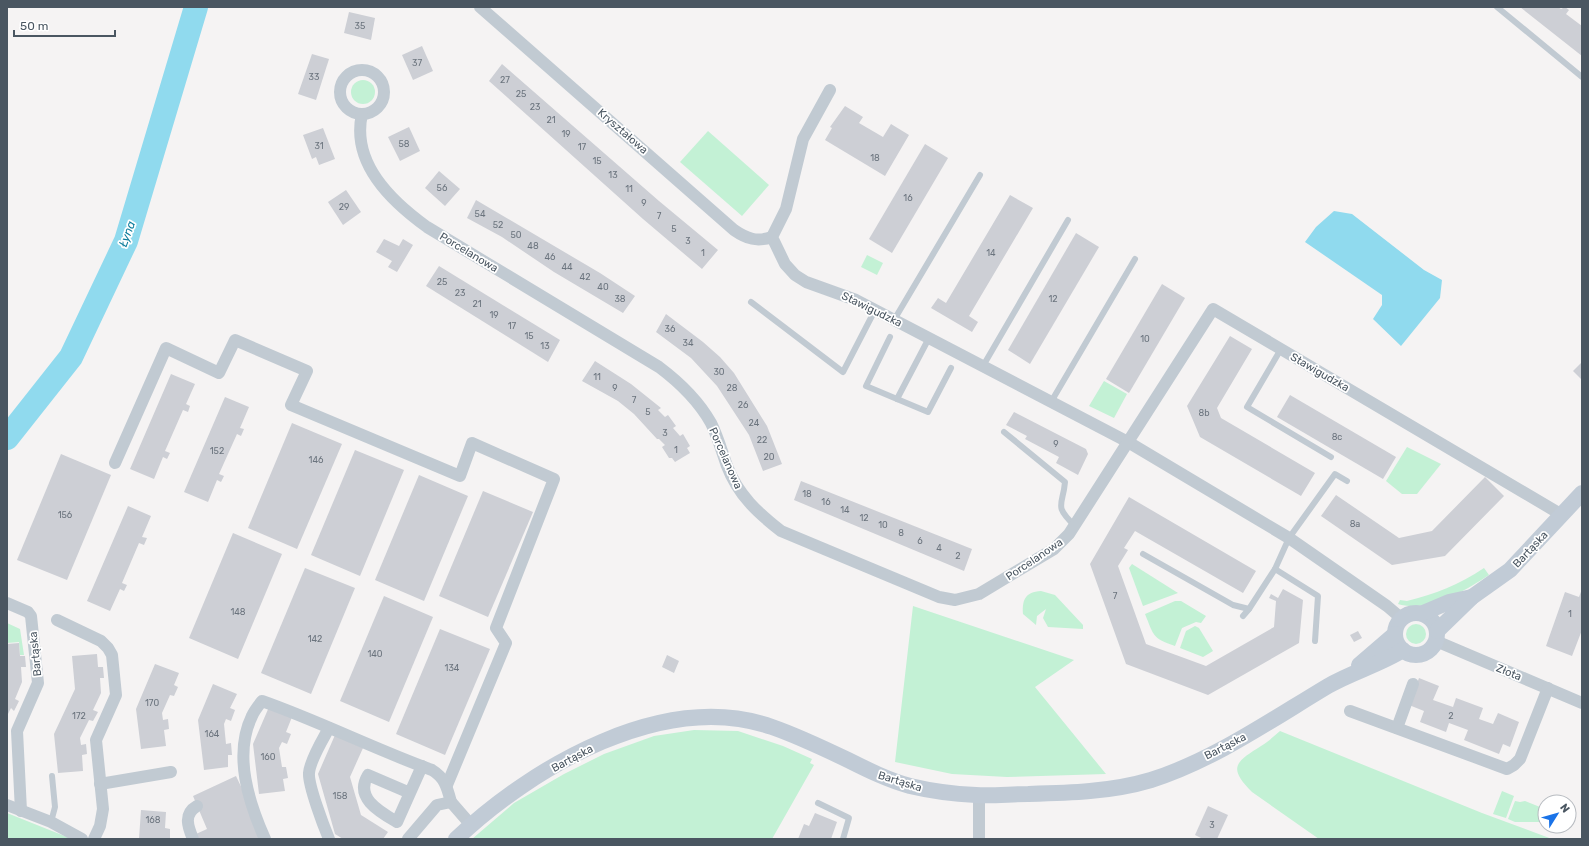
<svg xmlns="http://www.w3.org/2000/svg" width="1589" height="846" font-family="Rubik,sans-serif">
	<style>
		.green { fill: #c3f1d5 }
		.water { fill: #90daee }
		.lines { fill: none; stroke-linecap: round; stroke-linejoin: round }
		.river { stroke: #90daee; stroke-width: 24 }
		.building { fill: #cdcfd5 }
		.lane { stroke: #c1cad2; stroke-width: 6 }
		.street { stroke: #c1cad2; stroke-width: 12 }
		.secondary { stroke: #c1cbd6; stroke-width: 16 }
		.labels { text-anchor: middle; stroke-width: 3.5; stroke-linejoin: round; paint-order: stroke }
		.number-label { font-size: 9px; fill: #6b747e }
		.street-label { font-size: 11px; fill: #4a5661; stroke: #fff }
		.water-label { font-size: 12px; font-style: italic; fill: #0c7c9b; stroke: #fff }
	</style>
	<rect width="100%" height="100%" fill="#f5f3f3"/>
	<!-- green -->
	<g class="green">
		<circle cx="363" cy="92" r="12"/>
		<polygon points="708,131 769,185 742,216 680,162"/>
		<polygon points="867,255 883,263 877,275 861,267"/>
		<polygon points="1104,381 1127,394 1114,418 1089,406"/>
		<polygon points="1407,447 1441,464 1417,494 1402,494 1386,481"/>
		<polygon points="1132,564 1178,593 1143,606 1129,568"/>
		<path d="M 1484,568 L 1489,575 C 1465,591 1427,613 1398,604 L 1400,600 L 1407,601 C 1435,594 1459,585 1484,568 Z"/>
		<path d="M 1041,591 L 1055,595 L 1083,625 L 1083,629 L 1048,627 L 1043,618 L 1046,609 L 1037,616 L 1036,625 L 1023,614 C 1022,600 1025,592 1041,591 Z"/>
		<path d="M 1175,601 L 1181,601 L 1206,616 L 1201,623 L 1196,622 L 1182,628 L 1175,646 C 1152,638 1154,636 1145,614 Z"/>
		<polygon points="913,606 1074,660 1035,687 1106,774 1007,777 952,774 895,762"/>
		<polygon points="7,623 20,629 24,655 20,655 19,642 7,643"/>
		<circle cx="1416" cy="634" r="10"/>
		<polygon points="1195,626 1199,628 1213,651 1203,657 1180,648 1186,631"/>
		<polygon points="694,730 738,731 783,746 812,759 810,763 814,765 772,839 472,839 514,803 564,774 604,754 654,736"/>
		<path d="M 1280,731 L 1482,813 L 1552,839 L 1319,839 L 1252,792 C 1227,767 1236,762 1261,746 C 1268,742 1274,736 1280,731 Z"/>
		<polygon points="1502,791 1514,796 1506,818 1493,814"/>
		<polygon points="1515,801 1520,802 1525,801 1545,809 1542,822 1515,822 1508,819"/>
		<polygon points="7,813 67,837 70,839 7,839"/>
	</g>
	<!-- water -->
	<polygon class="water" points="1334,211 1352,214 1424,270 1442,280 1440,298 1401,346 1373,319 1382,305 1382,295 1305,242 1316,227"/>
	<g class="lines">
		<!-- river -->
		<polyline class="river" points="7,438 71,357 126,241 196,7"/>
	</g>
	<!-- building -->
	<g class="building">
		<polygon points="1520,7 1558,7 1561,9 1565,7 1569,10 1566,14 1582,26 1582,56"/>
		<polygon points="349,12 375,18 371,40 344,33"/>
		<polygon points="422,46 433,71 413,80 402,55"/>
		<polygon points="312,54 329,59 316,100 298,94"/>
		<polygon points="502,64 659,201 718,250 702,269 643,219 489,81"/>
		<polygon points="845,106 863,117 859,123 883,137 891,124 909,135 885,176 825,140 832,128 830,127"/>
		<polygon points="409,127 420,151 400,161 388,137"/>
		<polygon points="323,128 335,159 319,165 316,157 312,159 303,135"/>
		<polygon points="925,144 948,158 892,253 869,239"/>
		<polygon points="439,171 460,189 445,206 425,188"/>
		<polygon points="346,190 361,212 343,225 328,202"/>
		<polygon points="1010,195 1033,208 969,316 978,322 972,332 931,308 938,298 946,303"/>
		<polygon points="476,200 600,273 635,296 623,313 554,272 502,237 467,218"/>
		<polygon points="1076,233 1099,247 1030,364 1008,350"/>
		<polygon points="384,239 399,246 403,239 413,245 397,272 388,267 392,261 376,252"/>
		<polygon points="439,266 560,340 548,362 426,286"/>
		<polygon points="1162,284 1185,298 1129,393 1106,379"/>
		<polygon points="666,314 703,342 720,357 734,373 767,426 782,464 763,471 749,435 717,386 691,358 656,332"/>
		<polygon points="1230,336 1252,349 1217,408 1221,418 1315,473 1301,496 1200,437 1187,406"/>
		<polygon points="595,361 631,384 661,408 658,410 665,417 668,415 676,426 673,428 680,436 683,434 690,446 687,448 690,453 675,462 672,458 669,458 662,447 665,445 659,439 657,439 634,414 618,401 582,381"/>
		<polygon points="1582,362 1582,380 1573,371"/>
		<polygon points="171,374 195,384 186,404 190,406 188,412 183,410 165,451 170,453 167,459 163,457 154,479 130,469"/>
		<polygon points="1290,395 1396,457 1383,479 1277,417"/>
		<polygon points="225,397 249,407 240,428 244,429 241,436 237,434 219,474 224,476 221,482 217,480 208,502 184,492"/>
		<polygon points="1014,412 1086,449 1088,454 1078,475 1056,463 1059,457 1025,439 1027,436 1006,425"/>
		<polygon points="292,423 342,444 297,549 248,528"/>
		<polygon points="355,450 404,470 360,576 311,555"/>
		<polygon points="61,454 111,475 67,580 17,560"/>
		<polygon points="419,475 468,496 424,601 375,580"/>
		<polygon points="1485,477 1504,496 1445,556 1392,565 1321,516 1336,495 1399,538 1432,531"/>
		<polygon points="801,481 972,549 964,571 794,500"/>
		<polygon points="483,491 533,512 488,617 439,596"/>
		<polygon points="1129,497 1256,571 1243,593 1135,531 1124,548 1128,550 1118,566 1146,644 1206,666 1274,627 1276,601 1269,598 1271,594 1278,598 1283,589 1303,600 1299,643 1208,695 1126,664 1090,564"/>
		<polygon points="128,506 151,516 142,537 147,538 144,545 139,543 122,583 127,585 124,591 120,589 110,611 87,601"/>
		<polygon points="233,533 282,554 238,659 189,638"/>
		<polygon points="305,568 355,588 311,694 261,673"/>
		<polygon points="1582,589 1582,630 1572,656 1546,646 1565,592 1579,597"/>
		<polygon points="384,596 433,617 389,722 340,701"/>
		<polygon points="440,629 490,649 445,755 396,734"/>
		<polygon points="1358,631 1362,638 1354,642 1350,635"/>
		<polygon points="19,643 20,656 25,656 26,667 21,667 22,682 15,699 19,701 14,711 11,708 7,716 7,644"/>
		<polygon points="97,654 98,667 103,667 104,678 100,678 101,693 93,710 98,712 93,721 89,720 80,738 81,745 86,744 87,754 82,755 83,771 58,773 54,734 75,689 72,656"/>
		<polygon points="667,655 679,661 674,673 662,667"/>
		<polygon points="155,664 179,673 174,685 178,687 174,696 170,695 162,713 163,720 168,719 169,729 164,730 166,746 141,749 136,709"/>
		<polygon points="1419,678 1439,686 1433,700 1453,707 1456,698 1483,708 1479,719 1493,724 1498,713 1519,722 1510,747 1503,744 1499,754 1464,740 1468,730 1449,723 1446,732 1420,722 1424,711 1409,705"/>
		<polygon points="213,684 237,694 230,708 235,710 231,721 226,719 224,724 226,744 231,743 232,755 228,755 228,767 204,770 198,720"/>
		<polygon points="269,707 292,717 286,732 291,734 287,744 282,742 279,748 282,767 286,767 288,778 283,779 285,791 259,794 253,744"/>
		<polygon points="335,735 363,748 350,777 361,815 388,832 383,839 343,839 335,834 318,774"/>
		<polygon points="236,776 266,839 199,839 196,834 207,829 193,796"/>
		<polygon points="1208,806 1228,815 1217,839 1203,839 1195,835"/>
		<polygon points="141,810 166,812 165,828 170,829 170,839 139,839"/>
		<polygon points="815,813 837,822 831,839 798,839 804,824 809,826"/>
	</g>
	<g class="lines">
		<!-- lane -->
		<g class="lane">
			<polyline points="1497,7 1582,77"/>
			<polyline points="751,302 843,372 875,310"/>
			<polyline points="894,320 980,175"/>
			<polyline points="890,337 866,386 928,412 951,368"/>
			<polyline points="1281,349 1247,407 1331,457"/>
			<polyline points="983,366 1068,220"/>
			<polyline points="897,399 929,338"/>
			<polyline points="1051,402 1135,259"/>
			<path d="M 1004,432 L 1065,482 C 1063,506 1053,505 1075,526"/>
			<polyline points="1143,554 1233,605 1249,609 1275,569 1289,538 1335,474 1347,481"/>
			<polyline points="1275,569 1318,596 1315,641"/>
			<polyline points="1243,616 1249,609"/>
			<polyline points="818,803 849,818 843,839"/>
			<polyline points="51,822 55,807 52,776"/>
		</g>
		<!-- street -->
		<g class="street">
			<path d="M 480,7 L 734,230 C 747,239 757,242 772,237"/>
			<circle cx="362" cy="92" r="22"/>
			<polyline points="830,90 803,139 786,209 772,237 785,264 795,275 806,282 856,300 1128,442 1289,538 1387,606 1401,618"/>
			<path d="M 362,114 C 351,163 391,201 427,227 L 659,367 C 679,382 698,400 711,423 C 718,437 722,452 727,466 C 738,495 758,513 781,531 L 939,597 L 955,600 L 979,594 L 1054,549 L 1069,534 L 1213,309 L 1562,515"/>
			<polyline points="115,463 166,348 219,373 235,340 307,371 291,405 460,476 472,443 554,479 496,628 506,643 447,785"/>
			<polyline points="7,603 28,612 31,616 38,683 17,731 21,811"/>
			<polyline points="57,620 101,641 108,648 112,655 116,695 96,740 103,809 100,826 94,839"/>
			<polyline points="1436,641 1582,703"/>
			<polyline points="1350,711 1507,769 1514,765 1520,759 1548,688"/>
			<polyline points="1397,728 1413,684"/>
			<polyline points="100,784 171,772"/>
			<path d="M 410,793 L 368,775 C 354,798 380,812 397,822 L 422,766"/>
			<polyline points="979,795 979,839"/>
			<polyline points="7,805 51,822 82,839"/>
			<path d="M 193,839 C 188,827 183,814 197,806"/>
			<path d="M 265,839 C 249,803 233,755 252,716 C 254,711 258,706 262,701 C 319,721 374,749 432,770 C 445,778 447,787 451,802"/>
			<path d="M 329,839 C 324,827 308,785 309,773 C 310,760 323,739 329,728"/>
			<polyline points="408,839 437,805 451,802 471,825"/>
		</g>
		<!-- secondary -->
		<g class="secondary">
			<circle cx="1416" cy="634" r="21"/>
			<polyline points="1423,613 1449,602 1472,597"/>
			<polyline points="1437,631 1472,597 1510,570 1582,493"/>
			<polyline points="1359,665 1395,634"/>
			<path d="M 456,839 C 532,767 664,689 772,727 C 798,736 823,748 848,760 C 868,770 888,780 910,786 C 931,791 954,794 976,795 C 993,796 1011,794 1028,794 C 1068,793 1111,792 1151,780 C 1214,760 1271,720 1328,686 C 1352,672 1379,665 1403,650"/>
		</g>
	</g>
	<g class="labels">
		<!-- number labels -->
		<g class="number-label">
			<text x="360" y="29">35</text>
			<text x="417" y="66">37</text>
			<text x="314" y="80">33</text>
			<text x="505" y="83">27</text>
			<text x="521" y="97">25</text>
			<text x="535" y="110">23</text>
			<text x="551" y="123">21</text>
			<text x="566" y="137">19</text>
			<text x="404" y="147">58</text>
			<text x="319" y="149">31</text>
			<text x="582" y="150">17</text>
			<text x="875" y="161">18</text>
			<text x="597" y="164">15</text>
			<text x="613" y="178">13</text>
			<text x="442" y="191">56</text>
			<text x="629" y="192">11</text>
			<text x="908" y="201">16</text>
			<text x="644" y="206">9</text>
			<text x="344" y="210">29</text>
			<text x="480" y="217">54</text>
			<text x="659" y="219">7</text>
			<text x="498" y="228">52</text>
			<text x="674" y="232">5</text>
			<text x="516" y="238">50</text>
			<text x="688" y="244">3</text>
			<text x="533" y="249">48</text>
			<text x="703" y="256">1</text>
			<text x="991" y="256">14</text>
			<text x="550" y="260">46</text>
			<text x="567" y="270">44</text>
			<text x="585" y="280">42</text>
			<text x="442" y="285">25</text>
			<text x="603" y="290">40</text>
			<text x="460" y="296">23</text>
			<text x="620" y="302">38</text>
			<text x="1053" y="302">12</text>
			<text x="477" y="307">21</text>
			<text x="494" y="318">19</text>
			<text x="512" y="329">17</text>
			<text x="670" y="332">36</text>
			<text x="529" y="339">15</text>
			<text x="1145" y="342">10</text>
			<text x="688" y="346">34</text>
			<text x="545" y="349">13</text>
			<text x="719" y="375">30</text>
			<text x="597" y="380">11</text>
			<text x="615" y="391">9</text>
			<text x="732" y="391">28</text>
			<text x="634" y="403">7</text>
			<text x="743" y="408">26</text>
			<text x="648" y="415">5</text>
			<text x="1204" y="416">8b</text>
			<text x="754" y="426">24</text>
			<text x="665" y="436">3</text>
			<text x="1337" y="440">8c</text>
			<text x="762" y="443">22</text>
			<text x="1056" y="447">9</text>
			<text x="676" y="453">1</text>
			<text x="217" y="454">152</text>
			<text x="769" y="460">20</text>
			<text x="316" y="463">146</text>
			<text x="807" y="497">18</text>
			<text x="826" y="505">16</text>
			<text x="845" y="513">14</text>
			<text x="65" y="518">156</text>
			<text x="864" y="521">12</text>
			<text x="1355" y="527">8a</text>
			<text x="883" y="528">10</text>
			<text x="901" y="536">8</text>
			<text x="920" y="544">6</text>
			<text x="939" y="551">4</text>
			<text x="958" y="559">2</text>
			<text x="1115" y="599">7</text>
			<text x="238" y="615">148</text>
			<text x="1570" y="617">1</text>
			<text x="315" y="642">142</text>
			<text x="375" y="657">140</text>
			<text x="452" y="671">134</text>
			<text x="152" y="706">170</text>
			<text x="79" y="719">172</text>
			<text x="1451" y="719">2</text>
			<text x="212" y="737">164</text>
			<text x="268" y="760">160</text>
			<text x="340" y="799">158</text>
			<text x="153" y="823">168</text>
			<text x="1212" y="828">3</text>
		</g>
		<!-- street labels -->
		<g class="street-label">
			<text transform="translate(623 131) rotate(41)" y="4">Kryształowa</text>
			<text transform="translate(469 252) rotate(31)" y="4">Porcelanowa</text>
			<text transform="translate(872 309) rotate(26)" y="4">Stawigudzka</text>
			<text transform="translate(1320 372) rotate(30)" y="4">Stawigudzka</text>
			<text transform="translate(726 458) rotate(66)" y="4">Porcelanowa</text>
			<text transform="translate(1530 549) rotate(-47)" y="4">Bartąska</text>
			<text transform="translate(1034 559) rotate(-34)" y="4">Porcelanowa</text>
			<text transform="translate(35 654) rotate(-96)" y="4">Bartąska</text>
			<text transform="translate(1509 672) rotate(22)" y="4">Złota</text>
			<text transform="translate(1225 746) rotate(-27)" y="4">Bartąska</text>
			<text transform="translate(572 758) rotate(-28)" y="4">Bartąska</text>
			<text transform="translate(900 781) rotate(17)" y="4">Bartąska</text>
		</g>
		<!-- water labels -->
		<g class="water-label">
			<text transform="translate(127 234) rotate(-70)" y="4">Łyna</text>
		</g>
	</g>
	<!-- border -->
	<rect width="1589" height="846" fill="none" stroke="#4a5661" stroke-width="16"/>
	<!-- north arrow -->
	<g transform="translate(1557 814) rotate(53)"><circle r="19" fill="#ffffff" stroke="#b7bbc0"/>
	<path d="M0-3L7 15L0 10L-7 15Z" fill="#1a73e8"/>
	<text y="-6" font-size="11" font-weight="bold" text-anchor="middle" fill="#4a5661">N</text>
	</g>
	<!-- scale -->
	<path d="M14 30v6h101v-6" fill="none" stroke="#4a5661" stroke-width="2"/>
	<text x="20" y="30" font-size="12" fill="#4a5661" stroke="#ffffff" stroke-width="3" paint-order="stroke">50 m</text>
</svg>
